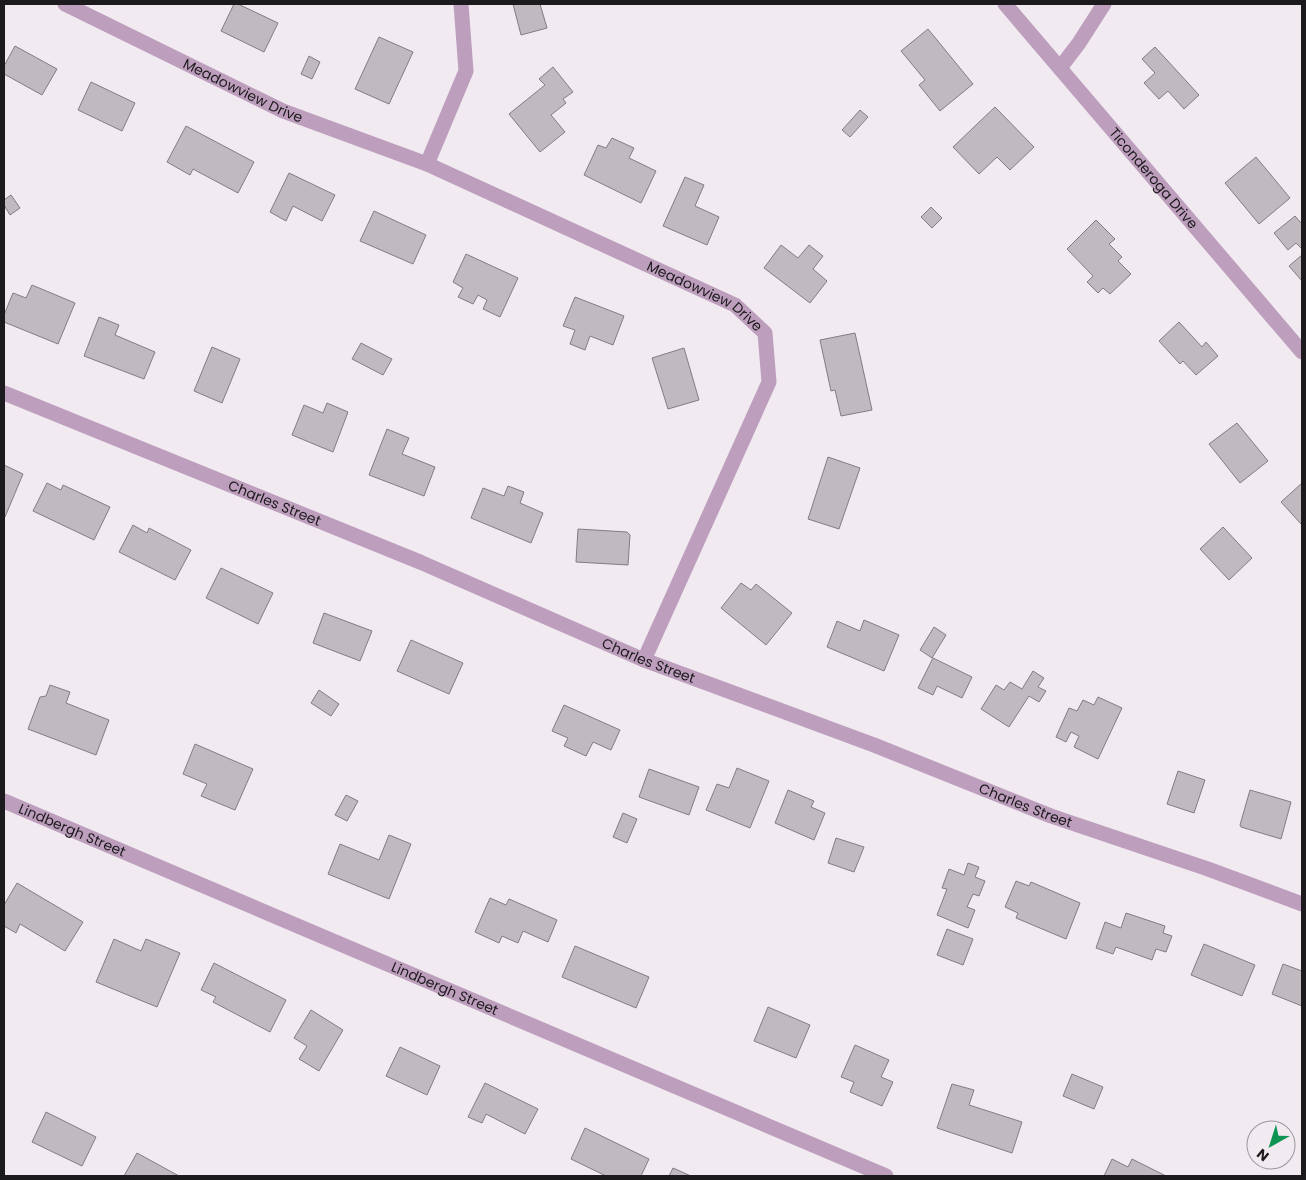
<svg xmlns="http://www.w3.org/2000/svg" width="1306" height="1180" font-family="Poppins,sans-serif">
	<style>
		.building { fill: #c0b9c0; stroke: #837d83 }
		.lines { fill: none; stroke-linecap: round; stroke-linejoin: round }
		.minor { stroke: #bd9ebd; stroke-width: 15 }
		.labels { text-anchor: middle; stroke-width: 4; stroke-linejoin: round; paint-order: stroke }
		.street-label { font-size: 14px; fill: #1c1a1c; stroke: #f1eaf1 }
	</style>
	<rect width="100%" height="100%" fill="#f1eaf1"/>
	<!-- building -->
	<g class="building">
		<polygon points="234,4 238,4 278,23 264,52 221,31"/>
		<polygon points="513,4 540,4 547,28 521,35"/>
		<polygon points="928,29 973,84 940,111 919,85 925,80 901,51"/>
		<polygon points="379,37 413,52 389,104 355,89"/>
		<polygon points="15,46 57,69 42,95 4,74 4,66"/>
		<polygon points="1155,47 1199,95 1184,109 1168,91 1159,99 1144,83 1155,73 1142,59"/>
		<polygon points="309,56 320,62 312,79 301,74"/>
		<polygon points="553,67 573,92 563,99 566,103 551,115 565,132 540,152 509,114 545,85 539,79"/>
		<polygon points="91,82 135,103 122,131 78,110"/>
		<polygon points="995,107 1034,147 1010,170 997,157 979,174 953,147"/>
		<polygon points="860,110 868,117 850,137 842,130"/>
		<polygon points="186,126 254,162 238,193 193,169 190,175 167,162"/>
		<polygon points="612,138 634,148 629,158 656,171 641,203 584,175 598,145 606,148"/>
		<polygon points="1256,157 1290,198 1259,224 1225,183"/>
		<polygon points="289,173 335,195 322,221 293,206 286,221 270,212"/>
		<polygon points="685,177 704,185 695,206 719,217 707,245 663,226"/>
		<polygon points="11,195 20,208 10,215 4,205 4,200"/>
		<polygon points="931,207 942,218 932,228 921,217"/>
		<polygon points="374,211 426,235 413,264 360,241"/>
		<polygon points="1295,216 1302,224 1302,247 1301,248 1296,243 1288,250 1274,233"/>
		<polygon points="1096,220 1115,239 1109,244 1122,257 1118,261 1131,274 1110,294 1103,288 1098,293 1087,282 1093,276 1067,249"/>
		<polygon points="781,245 798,258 809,245 823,256 813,269 827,281 810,303 764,268"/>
		<polygon points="466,254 518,278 500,317 483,309 487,300 478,295 473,304 458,297 463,288 453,282"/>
		<polygon points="1302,255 1302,281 1289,266"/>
		<polygon points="32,285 75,303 58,344 4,322 4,315 13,293 26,298"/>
		<polygon points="575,297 624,316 613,345 590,336 585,350 570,344 575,330 563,326"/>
		<polygon points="99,317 119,325 115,335 155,352 144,379 84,356"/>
		<polygon points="1179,322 1202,347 1206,342 1218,356 1196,375 1183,361 1180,364 1159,341"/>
		<polygon points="855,333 872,410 841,416 835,390 831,391 820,340"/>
		<polygon points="361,343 392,359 383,375 352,359"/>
		<polygon points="212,347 240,359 222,403 194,391"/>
		<polygon points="684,348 699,400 668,409 652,358"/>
		<polygon points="327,403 348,412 333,452 292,435 304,405 323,413"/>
		<polygon points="1237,423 1268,461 1240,483 1209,444"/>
		<polygon points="387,429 409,438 402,454 435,467 424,496 369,475"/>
		<polygon points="828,457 860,468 839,529 808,519"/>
		<polygon points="4,465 23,474 5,517 4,517"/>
		<polygon points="47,483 61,490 63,485 110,507 94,540 33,511"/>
		<polygon points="1302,483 1302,525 1281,502"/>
		<polygon points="508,486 524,492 520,503 543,513 531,543 471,518 483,488 504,496"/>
		<polygon points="133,525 147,533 149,528 191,550 175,580 119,552"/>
		<polygon points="1223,527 1252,558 1229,580 1200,549"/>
		<polygon points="578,529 627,532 630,535 628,565 576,562"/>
		<polygon points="221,568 273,593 258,624 206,598"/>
		<polygon points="741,583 751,590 756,584 792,613 766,645 721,608"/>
		<polygon points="324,613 372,631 360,661 313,643"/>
		<polygon points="864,620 899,635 884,671 827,647 837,621 860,631"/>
		<polygon points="934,627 946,635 932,658 920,650"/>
		<polygon points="411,640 463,663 449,694 397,671"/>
		<polygon points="933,658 972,677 962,698 937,686 933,695 918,688"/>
		<polygon points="1033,671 1044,678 1038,687 1046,691 1039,702 1029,696 1009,727 981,709 996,685 1004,690 1010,682 1022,689"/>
		<polygon points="50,685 70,692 66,703 109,720 96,755 28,729 40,697 46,696"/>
		<polygon points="319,690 339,704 331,716 311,703"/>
		<polygon points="1098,697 1122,708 1098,759 1074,747 1079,736 1071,732 1066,742 1056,737 1069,708 1077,711 1083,700 1094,705"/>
		<polygon points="564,705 620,730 611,750 593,742 586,756 564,746 568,738 552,731"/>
		<polygon points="195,744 253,769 235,810 201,796 207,784 183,774"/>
		<polygon points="737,768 769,781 750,828 706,810 717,784 729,788"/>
		<polygon points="649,769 699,787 689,815 639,797"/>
		<polygon points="1178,771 1205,780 1194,813 1167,804"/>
		<polygon points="788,790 814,801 811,807 825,813 814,840 775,823"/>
		<polygon points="1250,790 1291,802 1281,839 1241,827 1240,825"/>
		<polygon points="346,795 358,801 347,821 335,815"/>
		<polygon points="623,813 637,819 627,843 613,837"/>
		<polygon points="389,835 411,844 389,899 328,874 340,844 379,860"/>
		<polygon points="836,838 864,847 854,872 828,863"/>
		<polygon points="968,863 979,867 975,877 985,881 979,896 973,894 967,907 975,910 968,928 937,915 947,889 942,888 949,869 964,875"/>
		<polygon points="1016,881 1029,886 1031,882 1080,903 1066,939 1016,918 1018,913 1005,907"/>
		<polygon points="17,883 83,922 65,951 20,924 16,933 4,926 4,905"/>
		<polygon points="490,898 506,905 509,899 557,920 548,942 523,931 518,943 502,936 499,943 475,932"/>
		<polygon points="1126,913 1165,926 1163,933 1172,936 1166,952 1156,949 1152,960 1116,947 1113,954 1096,948 1105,922 1121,928"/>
		<polygon points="947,929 973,939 963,965 937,955"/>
		<polygon points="114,939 141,951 146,939 180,953 157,1007 96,982"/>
		<polygon points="1204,944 1255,965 1242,996 1191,975"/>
		<polygon points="575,946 649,977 636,1008 562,977"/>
		<polygon points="214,963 286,1000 270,1032 213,1002 216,997 201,990"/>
		<polygon points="1283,964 1302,971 1302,1006 1272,994"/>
		<polygon points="768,1007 810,1025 796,1058 754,1041"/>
		<polygon points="311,1010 343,1030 319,1071 299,1059 307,1046 294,1038"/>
		<polygon points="855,1045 889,1060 881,1077 893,1082 882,1106 850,1092 854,1082 841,1077"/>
		<polygon points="400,1047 440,1066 427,1095 386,1076"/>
		<polygon points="1072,1074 1103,1087 1094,1109 1063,1096"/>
		<polygon points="485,1083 538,1109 525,1134 486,1114 482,1123 468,1117"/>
		<polygon points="952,1084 974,1090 969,1105 1022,1122 1012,1153 937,1128"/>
		<polygon points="46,1112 96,1137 82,1166 32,1142"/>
		<polygon points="585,1128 649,1159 641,1176 606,1176 571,1159"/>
		<polygon points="137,1153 179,1176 124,1176"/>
		<polygon points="1112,1159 1128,1167 1132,1159 1166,1176 1104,1176"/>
		<polygon points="673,1168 691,1176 669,1176"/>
	</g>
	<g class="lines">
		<!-- minor -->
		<g class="minor">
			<path id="s1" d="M 65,4 L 283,111 L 427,164 L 466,71 L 461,4"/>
			<path id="s2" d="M 1005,4 L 1302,352"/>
			<polyline points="1060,68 1079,43 1104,4"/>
			<path id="s3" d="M 427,164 L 735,305 L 765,333 L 769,382 L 644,660"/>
			<path id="s4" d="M 4,393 L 420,562 L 644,660 L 874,745 L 1051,816 L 1208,869 L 1302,904"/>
			<path id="s5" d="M 4,801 L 886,1176"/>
		</g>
	</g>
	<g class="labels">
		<!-- street labels -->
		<g class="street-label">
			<text dy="5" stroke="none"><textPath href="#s1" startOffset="198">Meadowview Drive</textPath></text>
			<text dy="5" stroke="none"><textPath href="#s2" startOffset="229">Ticonderoga Drive</textPath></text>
			<text dy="5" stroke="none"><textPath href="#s3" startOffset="308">Meadowview Drive</textPath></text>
			<text dy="5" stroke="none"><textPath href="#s4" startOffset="292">Charles Street</textPath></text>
			<text dy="5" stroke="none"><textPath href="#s4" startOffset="698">Charles Street</textPath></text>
			<text dy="5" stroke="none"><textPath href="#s4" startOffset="1102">Charles Street</textPath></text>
			<text dy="5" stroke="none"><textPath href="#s5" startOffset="74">Lindbergh Street</textPath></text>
			<text dy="5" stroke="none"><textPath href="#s5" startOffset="479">Lindbergh Street</textPath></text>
		</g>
	</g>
	<!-- border -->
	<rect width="1306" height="1180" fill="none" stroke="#1c1a1c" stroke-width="10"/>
	<!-- north arrow -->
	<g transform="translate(1271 1145) rotate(219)"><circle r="24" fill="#f1eaf1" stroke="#9c979c"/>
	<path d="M0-4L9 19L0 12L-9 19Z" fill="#0d9453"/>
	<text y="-8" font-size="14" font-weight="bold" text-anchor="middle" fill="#1c1a1c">N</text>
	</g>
</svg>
